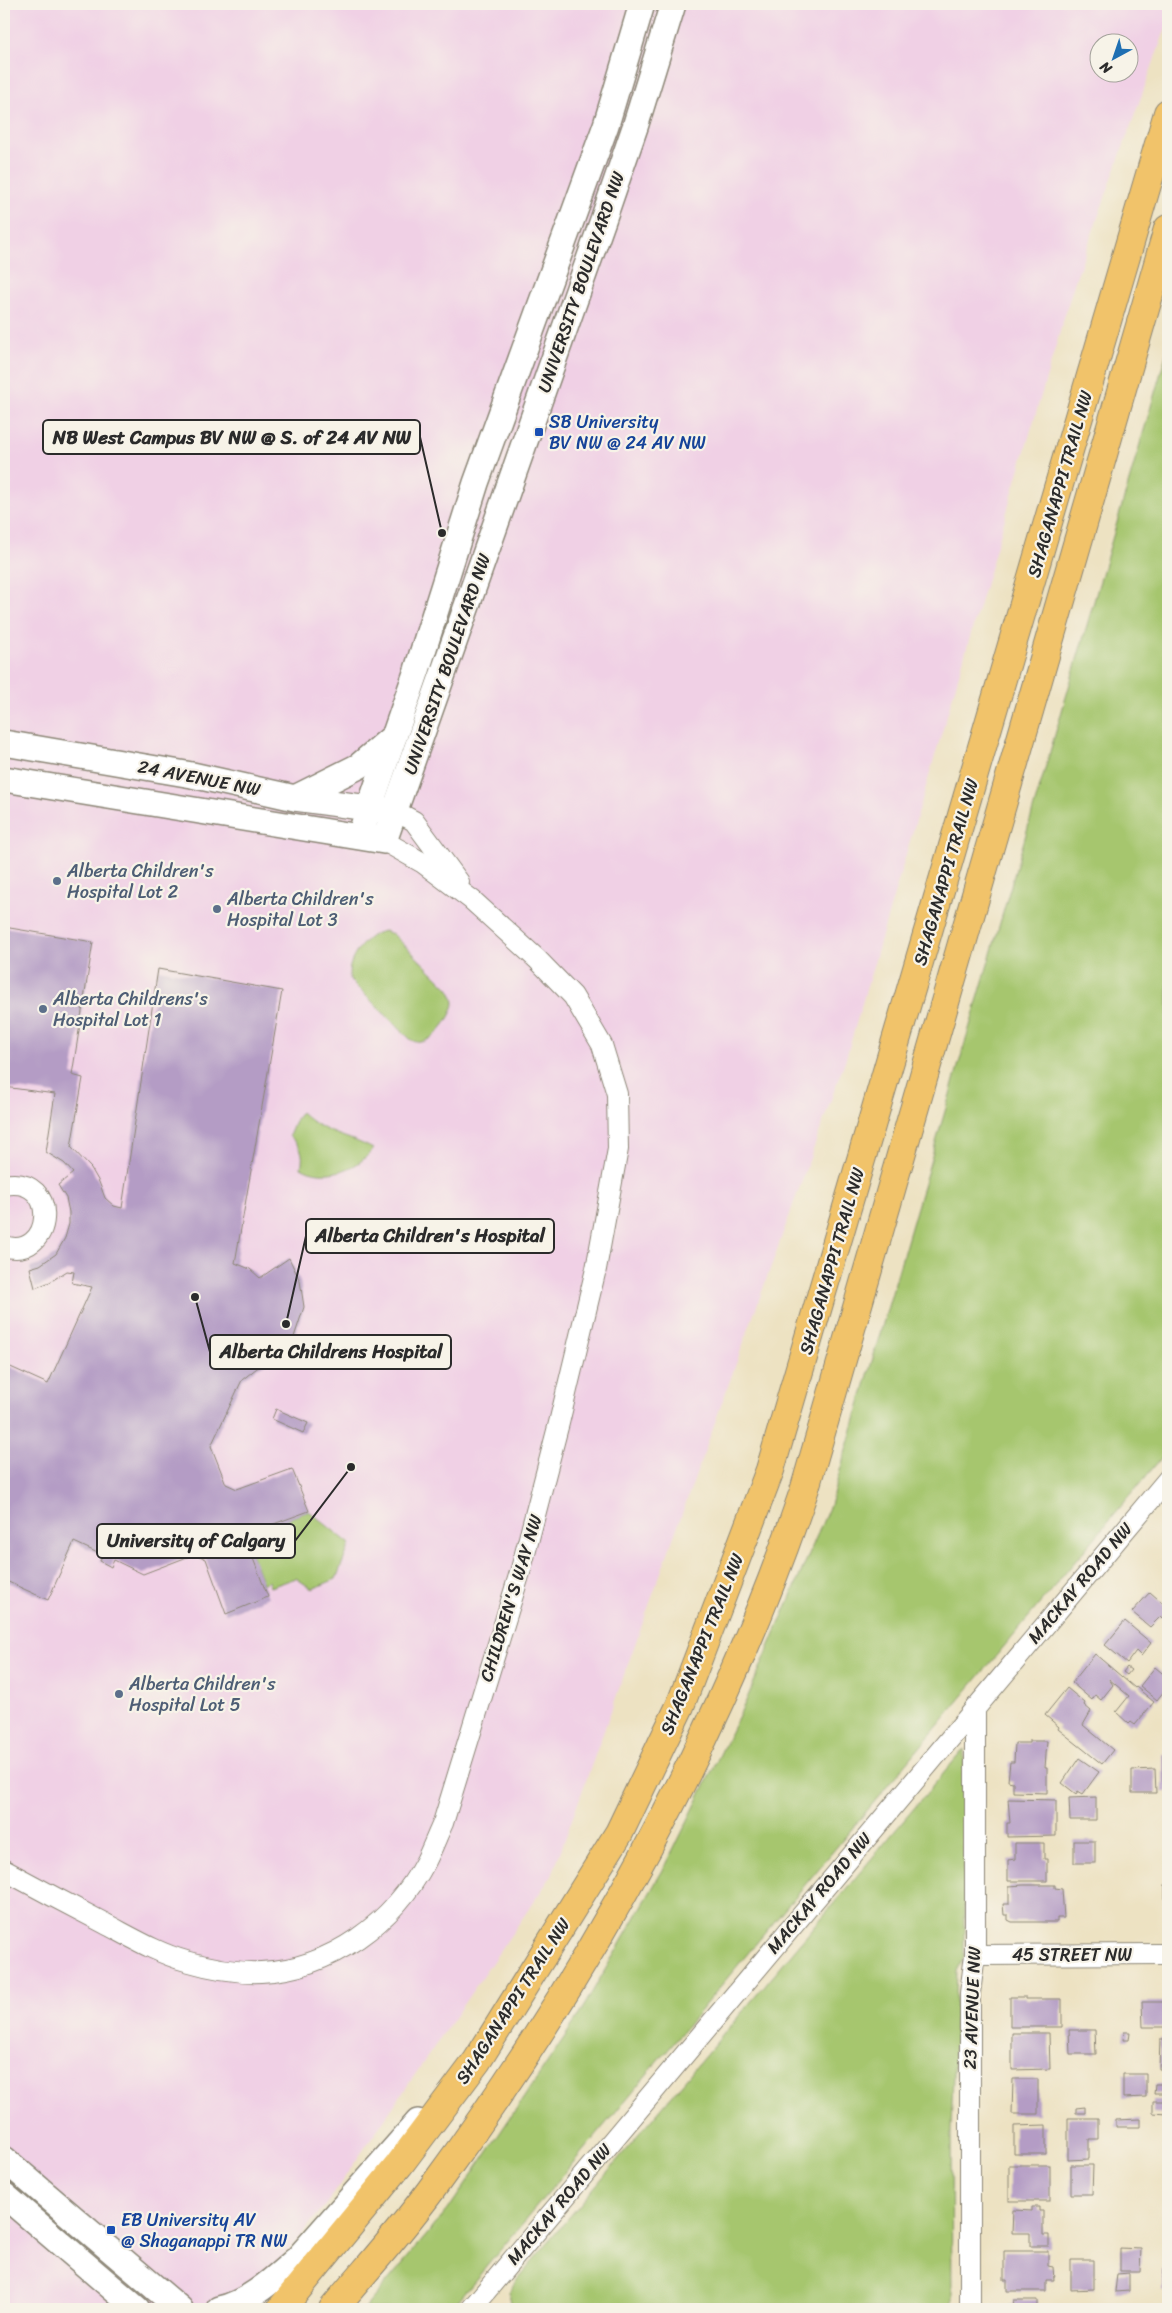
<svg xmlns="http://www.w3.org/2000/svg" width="1172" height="2313" font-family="Sriracha,sans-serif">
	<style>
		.built { fill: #f0d0e5; fill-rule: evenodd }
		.green { fill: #a6c66e; stroke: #68784c }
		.building { fill: #b49cc5 }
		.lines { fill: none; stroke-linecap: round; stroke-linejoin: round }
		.minor-casing { stroke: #8c8676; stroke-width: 22 }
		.tertiary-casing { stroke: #8c8676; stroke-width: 28 }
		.primary-casing { stroke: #8c8676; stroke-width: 30 }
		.minor { stroke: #fff; stroke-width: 20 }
		.tertiary { stroke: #fff; stroke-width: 25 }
		.primary { stroke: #f1c36a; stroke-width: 28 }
		.transit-dot { fill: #1a4fb4; stroke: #f7f3e8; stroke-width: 2 }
		.service-dot { fill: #5c6f8a; stroke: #f7f3e8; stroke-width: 2 }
		.labels { text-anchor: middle; stroke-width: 4.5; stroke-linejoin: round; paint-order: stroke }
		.street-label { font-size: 18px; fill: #2b2b2b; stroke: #f7f3e8 }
		.transit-label { font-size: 18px; fill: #164399; stroke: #f7f3e8; text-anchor: start }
		.service-label { font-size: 18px; fill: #4e5e75; stroke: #f7f3e8; text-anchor: start }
		.leader { fill: none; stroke: #2b2b2b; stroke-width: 2 }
		.callout-dot { fill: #2b2b2b; stroke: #f7f3e8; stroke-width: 2 }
		.callout { fill: #f7f3e8; stroke: #2b2b2b; stroke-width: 2 }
		.callout-label { font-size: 19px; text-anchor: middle; font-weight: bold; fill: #2b2b2b }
	</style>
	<rect width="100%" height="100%" fill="#f7f3e8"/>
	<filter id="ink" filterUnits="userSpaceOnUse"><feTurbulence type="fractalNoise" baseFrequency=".02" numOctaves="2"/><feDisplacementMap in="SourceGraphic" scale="10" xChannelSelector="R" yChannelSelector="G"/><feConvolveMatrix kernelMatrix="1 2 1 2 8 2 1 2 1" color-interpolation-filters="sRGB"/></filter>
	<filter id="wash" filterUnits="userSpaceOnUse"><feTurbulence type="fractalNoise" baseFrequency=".0096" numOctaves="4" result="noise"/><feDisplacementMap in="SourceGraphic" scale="20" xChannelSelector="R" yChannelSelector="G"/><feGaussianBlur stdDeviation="1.12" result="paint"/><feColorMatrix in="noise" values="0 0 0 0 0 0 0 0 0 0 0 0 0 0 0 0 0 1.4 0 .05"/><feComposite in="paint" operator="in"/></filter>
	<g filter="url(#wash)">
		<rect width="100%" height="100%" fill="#ede2c2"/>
		<!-- built -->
		<path class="built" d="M 4,4 L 1168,4 L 1168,22 L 1074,284 L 846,1058 L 552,1875 L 327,2203 L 241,2309 L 4,2309 ZM 1100,42 L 1130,42 L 1130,72 L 1100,72 Z"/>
		<!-- green -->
		<g class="green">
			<polygon points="1168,348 1168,1450 451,2309 364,2309 448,2210 576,2020 667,1863 746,1701 830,1505"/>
			<path d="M 385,931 L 393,934 L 448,988 C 451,993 454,998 454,1003 C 453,1016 434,1041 421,1042 C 417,1043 413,1041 410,1039 L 350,980 C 344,962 367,932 385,931 Z"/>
			<path d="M 301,1112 C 324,1135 348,1135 373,1149 C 359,1170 323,1181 301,1167 C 305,1153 300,1145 289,1136 L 296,1119 Z"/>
			<polygon points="309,1511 350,1544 336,1579 312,1589 296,1578 270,1587 268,1581 263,1584 247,1543 252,1532"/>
			<polygon points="964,1749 964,1957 957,1971 951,2129 952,2309 512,2309 509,2292 517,2279"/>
		</g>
		<g id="blocks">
			<!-- building -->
			<g class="building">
				<polygon points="4,927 93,942 72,1075 83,1078 71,1147 91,1168 99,1182 105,1198 114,1206 122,1208 158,969 282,991 235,1263 250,1269 260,1278 289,1258 300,1281 304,1307 293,1340 280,1357 257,1368 242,1380 211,1446 226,1484 237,1489 292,1469 309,1511 252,1532 247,1543 268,1597 226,1614 206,1559 195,1554 143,1574 114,1560 111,1567 100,1561 102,1555 74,1542 48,1600 4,1580 4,1364 48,1384 92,1287 72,1283 74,1272 67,1271 50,1282 35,1288 30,1268 40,1265 56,1254 65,1238 69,1224 69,1212 66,1198 58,1185 73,1173 64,1163 46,1152 55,1094 4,1087"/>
				<polygon points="276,1409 308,1423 303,1433 272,1419"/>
				<polygon points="1150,1592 1167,1607 1168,1610 1163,1618 1161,1616 1150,1627 1132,1612"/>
				<polygon points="1125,1621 1151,1643 1141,1656 1136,1651 1127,1663 1105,1645"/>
				<polygon points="1095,1654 1135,1688 1136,1687 1154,1702 1135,1725 1131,1722 1129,1724 1116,1712 1129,1696 1109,1679 1113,1685 1101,1700 1095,1695 1092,1700 1072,1683"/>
				<polygon points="1127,1667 1131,1670 1127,1675 1123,1672"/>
				<polygon points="1155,1667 1168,1678 1168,1686 1157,1700 1140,1686"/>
				<polygon points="1067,1688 1085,1703 1084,1705 1091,1711 1083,1725 1113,1750 1102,1764 1058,1729 1059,1727 1045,1715"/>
				<polygon points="1168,1730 1168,1741 1163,1737"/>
				<polygon points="1029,1741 1047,1741 1045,1768 1047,1768 1047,1793 1013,1792 1013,1782 1008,1781 1010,1762 1014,1762 1015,1743 1029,1743"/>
				<rect x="1163" y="1754" width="5" height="38"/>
				<polygon points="1079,1758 1099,1772 1083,1794 1078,1791 1076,1794 1062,1783"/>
				<polygon points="1155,1769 1156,1793 1132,1793 1132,1770"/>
				<polygon points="1096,1797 1096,1820 1070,1820 1069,1798"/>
				<polygon points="1008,1799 1056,1800 1056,1836 1007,1837 1007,1823 1010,1823"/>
				<rect x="1074" y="1841" width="21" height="22"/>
				<polygon points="1015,1843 1044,1843 1044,1859 1047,1859 1047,1881 1008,1881 1008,1860 1015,1859"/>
				<polygon points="1023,1885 1055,1885 1055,1888 1062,1889 1064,1918 1057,1918 1057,1922 1012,1922 1008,1920 1008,1915 1004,1915 1003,1904 1009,1904 1009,1886"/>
				<rect x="1165" y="1885" width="3" height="39"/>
				<polygon points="1010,1997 1026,1997 1026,1999 1062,1999 1062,2027 1010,2027"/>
				<polygon points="1142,2002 1168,2002 1168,2027 1143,2027"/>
				<polygon points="1069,2030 1095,2030 1096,2054 1070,2054"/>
				<polygon points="1124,2032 1130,2032 1129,2040 1123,2040"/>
				<polygon points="1012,2033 1049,2033 1050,2069 1012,2070"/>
				<polygon points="1166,2034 1168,2034 1168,2070 1159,2069 1160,2039 1165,2039"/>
				<polygon points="1123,2074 1146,2074 1146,2097 1123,2098"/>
				<polygon points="1013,2079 1038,2079 1038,2114 1012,2114"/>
				<polygon points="1155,2084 1163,2084 1163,2093 1154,2093"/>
				<polygon points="1153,2101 1168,2101 1168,2114 1153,2113"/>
				<polygon points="1085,2107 1085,2113 1076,2113 1076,2108"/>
				<polygon points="1068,2118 1098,2118 1098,2139 1089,2139 1089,2159 1068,2160"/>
				<polygon points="1140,2119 1140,2127 1116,2127 1116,2120"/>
				<polygon points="1046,2125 1046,2154 1014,2154 1014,2126"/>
				<rect x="1009" y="2165" width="41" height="36"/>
				<polygon points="1071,2165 1093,2165 1092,2194 1071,2194"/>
				<polygon points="1032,2207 1039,2207 1039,2211 1043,2211 1043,2235 1049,2235 1049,2246 1030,2246 1030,2233 1012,2233 1013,2210 1032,2211"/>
				<polygon points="1120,2248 1141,2249 1140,2271 1120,2271"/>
				<polygon points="1004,2251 1048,2251 1048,2266 1053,2267 1054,2280 1046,2280 1046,2291 1007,2291 1007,2280 1004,2280"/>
				<polygon points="1071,2260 1094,2260 1094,2289 1071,2290"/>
				<rect x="1163" y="2270" width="5" height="21"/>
				<polygon points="1129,2273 1129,2291 1115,2292 1117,2274"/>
				<polygon points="1014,2300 1037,2300 1037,2309 1009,2309 1009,2306 1013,2306"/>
			</g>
		</g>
	</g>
	<g filter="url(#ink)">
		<use href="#blocks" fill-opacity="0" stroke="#8c8676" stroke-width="1"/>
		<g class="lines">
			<defs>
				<g id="minor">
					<polyline points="395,811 414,821 459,882"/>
					<path d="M 4,1185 C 62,1174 53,1262 4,1246"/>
					<path d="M 4,1870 C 37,1888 71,1906 104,1923 C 131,1937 157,1953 186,1961 C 210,1968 236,1973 261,1972 C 331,1969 394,1922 426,1861 C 432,1849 437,1836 443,1823 L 521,1569 L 559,1423 L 596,1269 L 618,1149 L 617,1094 L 602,1045 L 573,996 L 537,959 L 472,900 L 423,863 L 384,841"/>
					<polyline points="975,1955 1168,1954"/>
					<polyline points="471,2309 1168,1479"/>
					<polyline points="970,2309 970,1993 975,1955 975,1708"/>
				</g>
				<g id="tertiary">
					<polyline points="4,743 192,775 295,798 383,810"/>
					<polyline points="4,779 384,841 603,220 635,127 673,4"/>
					<polyline points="295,798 359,766 394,736"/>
					<polyline points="360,835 417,670 476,483 606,125 642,4"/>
					<polyline points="4,2159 180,2309"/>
					<polyline points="4,2195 137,2309"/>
					<path d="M 219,2309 C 249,2303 276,2277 298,2258 L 418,2122"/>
				</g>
				<g id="primary">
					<polyline points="281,2309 399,2165 477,2061 619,1833 680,1706 770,1470 1168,113"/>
					<path d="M 333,2309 C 367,2268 405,2227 436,2183 C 589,1975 723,1733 805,1488 L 1168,229"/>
				</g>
			</defs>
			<!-- minor casing -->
			<use href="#minor" class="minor-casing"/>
			<!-- tertiary casing -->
			<use href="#tertiary" class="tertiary-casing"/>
			<!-- primary casing -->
			<use href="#primary" class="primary-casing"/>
			<!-- minor -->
			<use href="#minor" class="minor"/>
			<!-- tertiary -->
			<use href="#tertiary" class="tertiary"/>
			<!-- primary -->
			<use href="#primary" class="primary"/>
		</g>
	</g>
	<!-- markers -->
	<g class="transit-dot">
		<rect x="534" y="427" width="10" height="10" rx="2.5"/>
		<rect x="106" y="2225" width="10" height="10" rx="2.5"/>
	</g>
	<g class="service-dot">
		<circle cx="57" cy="881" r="5"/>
		<circle cx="217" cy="909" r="5"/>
		<circle cx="43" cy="1009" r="5"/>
		<circle cx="119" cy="1694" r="5"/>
	</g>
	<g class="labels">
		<!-- street labels -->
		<g class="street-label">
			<text transform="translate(581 282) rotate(-71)" y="6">UNIVERSITY BOULEVARD NW</text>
			<text transform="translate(1060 484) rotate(-74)" y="6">SHAGANAPPI TRAIL NW</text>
			<text transform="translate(447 664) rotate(-71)" y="6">UNIVERSITY BOULEVARD NW</text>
			<text transform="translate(199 778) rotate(11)" y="6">24 AVENUE NW</text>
			<text transform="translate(946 872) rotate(-74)" y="6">SHAGANAPPI TRAIL NW</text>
			<text transform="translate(832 1261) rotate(-74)" y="6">SHAGANAPPI TRAIL NW</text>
			<text transform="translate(1080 1583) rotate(-50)" y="6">MACKAY ROAD NW</text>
			<text transform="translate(511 1598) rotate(-73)" y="6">CHILDREN'S WAY NW</text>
			<text transform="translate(702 1644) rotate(-68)" y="6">SHAGANAPPI TRAIL NW</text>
			<text transform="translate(819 1893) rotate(-50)" y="6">MACKAY ROAD NW</text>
			<text x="1072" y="1961">45 STREET NW</text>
			<text transform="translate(513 2001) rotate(-57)" y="6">SHAGANAPPI TRAIL NW</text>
			<text transform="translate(972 2008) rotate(-88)" y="6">23 AVENUE NW</text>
			<text transform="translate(559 2204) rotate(-50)" y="6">MACKAY ROAD NW</text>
		</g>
		<!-- transit labels -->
		<g class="transit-label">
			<text x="549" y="428">SB University<tspan x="549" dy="21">BV NW @ 24 AV NW</tspan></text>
			<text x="121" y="2226">EB University AV<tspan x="121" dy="21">@ Shaganappi TR NW</tspan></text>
		</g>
		<!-- service labels -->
		<g class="service-label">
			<text x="67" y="877">Alberta Children's<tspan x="67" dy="21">Hospital Lot 2</tspan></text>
			<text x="227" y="905">Alberta Children's<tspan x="227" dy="21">Hospital Lot 3</tspan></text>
			<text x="53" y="1005">Alberta Childrens's<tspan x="53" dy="21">Hospital Lot 1</tspan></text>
			<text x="129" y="1690">Alberta Children's<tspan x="129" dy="21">Hospital Lot 5</tspan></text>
		</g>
	</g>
	<!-- callouts -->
	<path class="leader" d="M442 533L420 437M286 1324L306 1236M195 1297L210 1352M351 1467L295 1541"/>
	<g class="callout-dot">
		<circle cx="442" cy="533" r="5"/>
		<circle cx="286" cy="1324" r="5"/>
		<circle cx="195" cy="1297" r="5"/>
		<circle cx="351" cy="1467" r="5"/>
	</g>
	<g class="callout">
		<rect x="43" y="420" width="377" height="34" rx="5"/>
		<rect x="306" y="1219" width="248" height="34" rx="5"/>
		<rect x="210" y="1335" width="241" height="34" rx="5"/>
		<rect x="97" y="1524" width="198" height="34" rx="5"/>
	</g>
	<g class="callout-label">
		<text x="232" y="444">NB West Campus BV NW @ S. of 24 AV NW</text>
		<text x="430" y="1242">Alberta Children's Hospital</text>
		<text x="331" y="1358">Alberta Childrens Hospital</text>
		<text x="196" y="1547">University of Calgary</text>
	</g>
	<!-- margin -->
	<rect width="1172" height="2313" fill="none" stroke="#f7f3e8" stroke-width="20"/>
	<!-- north arrow -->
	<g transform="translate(1114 58) rotate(220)"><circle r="24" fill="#f7f3e8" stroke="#a5a39c"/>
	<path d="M0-4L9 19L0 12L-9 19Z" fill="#1f6fb2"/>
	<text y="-8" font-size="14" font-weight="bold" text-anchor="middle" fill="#2b2b2b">N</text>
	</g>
</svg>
